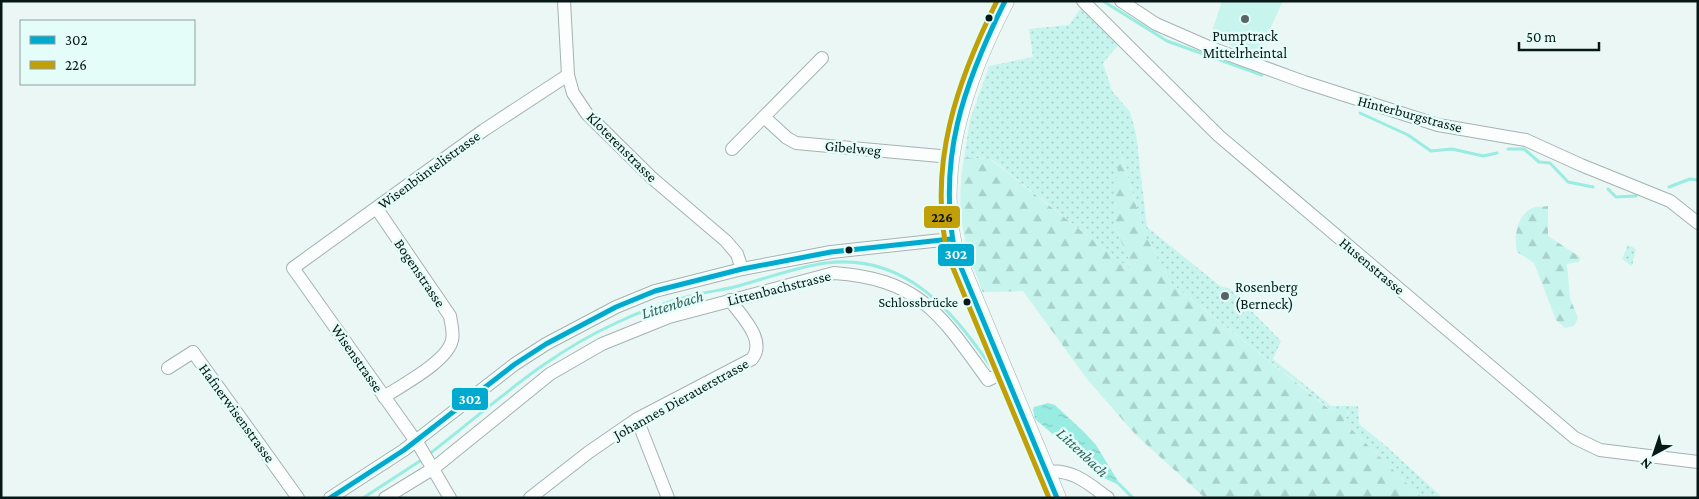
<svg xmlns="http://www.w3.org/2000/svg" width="1699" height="499" font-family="'Crimson Pro',serif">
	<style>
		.grass { fill: url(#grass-dots) }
		.forest { fill: url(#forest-firs) }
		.park { fill: #c7f5ee }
		.water { fill: url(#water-ripples) }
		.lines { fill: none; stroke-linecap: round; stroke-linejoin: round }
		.stream { stroke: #98ece2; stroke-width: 3 }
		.street-casing { stroke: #a5b2b1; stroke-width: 14 }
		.secondary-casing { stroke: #a5b2b1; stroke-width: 19 }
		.street { stroke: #fcfefe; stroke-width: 12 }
		.secondary { stroke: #fcfefe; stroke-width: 18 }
		.bus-1-casing { stroke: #e4fdf9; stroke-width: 9 }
		.bus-2-casing { stroke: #e4fdf9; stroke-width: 9 }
		.bus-1 { stroke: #00a9ce; stroke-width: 5 }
		.bus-2 { stroke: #c19f06; stroke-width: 5 }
		.bus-dot { fill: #081816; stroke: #e4fdf9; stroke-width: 2 }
		.poi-dot { fill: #576664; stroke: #e4fdf9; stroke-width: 2 }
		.labels { text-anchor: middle; stroke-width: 5; stroke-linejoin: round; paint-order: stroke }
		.bus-label { font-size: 14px; fill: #081816; stroke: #e4fdf9; text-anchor: end }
		.poi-label { font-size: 15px; fill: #081816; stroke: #e4fdf9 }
		.street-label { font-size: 15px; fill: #081816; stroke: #e4fdf9 }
		.water-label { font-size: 16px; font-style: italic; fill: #30625c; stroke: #e4fdf9 }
		.line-badge { stroke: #e4fdf9; stroke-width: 2 }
		.badge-label { font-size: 14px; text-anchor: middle; font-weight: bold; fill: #fff }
		.pale-badge-label { font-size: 14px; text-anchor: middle; font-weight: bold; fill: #111 }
	</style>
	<defs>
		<pattern id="grass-dots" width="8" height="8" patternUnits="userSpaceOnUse" patternTransform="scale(1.25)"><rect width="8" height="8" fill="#c7f5ee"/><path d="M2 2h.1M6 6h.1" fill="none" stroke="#a9d1cb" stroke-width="1.8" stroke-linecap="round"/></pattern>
		<pattern id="forest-firs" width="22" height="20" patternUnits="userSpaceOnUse" patternTransform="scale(1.25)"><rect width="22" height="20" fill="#c7f5ee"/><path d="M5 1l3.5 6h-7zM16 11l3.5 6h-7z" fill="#a9d1cb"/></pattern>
		<pattern id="water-ripples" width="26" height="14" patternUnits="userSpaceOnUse" patternTransform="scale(1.25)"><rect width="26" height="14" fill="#98ece2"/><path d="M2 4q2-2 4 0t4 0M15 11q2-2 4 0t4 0" fill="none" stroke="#82cac1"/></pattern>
	</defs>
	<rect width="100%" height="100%" fill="#eaf7f5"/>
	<!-- grass -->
	<g class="grass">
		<polygon points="1081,8 1119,44 1103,63 1112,91 1130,112 1136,134 1147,227 1220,286 1230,289 1281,341 1273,359 1331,406 1358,406 1359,424 1386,446 1443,498 1422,498 1344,422 1349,411 1330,409 1172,284 1145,235 1120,150 1114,225 1136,274 991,159 964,158 970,120 989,66 1033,57 1029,29 1069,25"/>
		<polygon points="1628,245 1636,249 1632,266 1622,259"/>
	</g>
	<!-- forest -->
	<g class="forest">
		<path d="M 1119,148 L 1145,235 L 1172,284 L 1329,409 L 1349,410 L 1344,422 L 1422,498 L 1205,498 L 1135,434 L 1087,379 L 1023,291 L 983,292 C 963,244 955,211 964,158 L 990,159 L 1135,273 L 1114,225 Z"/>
		<path d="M 1548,206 L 1548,236 L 1580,257 L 1579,262 L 1567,264 L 1570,298 L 1578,318 L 1574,326 L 1565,328 L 1556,320 L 1534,263 L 1517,252 C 1514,238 1516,216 1532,208 C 1536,206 1543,207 1548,206 Z"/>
	</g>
	<!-- park -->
	<polygon class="park" points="1222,1 1283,1 1258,55 1210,37"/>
	<!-- water -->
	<polygon class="water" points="1048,403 1055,405 1084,432 1096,445 1121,486 1104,478 1035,419 1033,410 1034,407"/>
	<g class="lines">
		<!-- stream -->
		<g class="stream">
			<polyline points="1103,1 1167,41 1262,75"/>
			<polyline points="1360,113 1408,135 1431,151 1452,149 1483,156 1497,153"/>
			<polyline points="1508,149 1524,149 1539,162 1550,163 1568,182 1593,187"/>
			<polyline points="1669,187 1690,179 1698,180"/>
			<polyline points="1608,189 1616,197 1636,196"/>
			<path d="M 428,455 C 489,408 545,355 616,323 C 637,313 660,304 683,298 C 701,292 720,291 738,286 C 768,278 796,267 826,263 C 905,253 952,310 991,367"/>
			<polyline points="1119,484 1133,498"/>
			<polyline points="363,498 423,459"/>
		</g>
		<defs>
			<g id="street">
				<polyline points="564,1 568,75 573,93 587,114 652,178 726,241 737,254 742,269"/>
				<polyline points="1083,1 1219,136 1575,438 1600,450 1698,462"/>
				<polyline points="1121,1 1156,24 1211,48 1304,82 1438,125 1526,140 1581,165 1670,201 1698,223"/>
				<polyline points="764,117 787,138 796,143 951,157"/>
				<polyline points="732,149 822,58"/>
				<path d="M 377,209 L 450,316 C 451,323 454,333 452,340 C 448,361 402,385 384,397"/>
				<polyline points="168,368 193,352 298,498"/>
				<polyline points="637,419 668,498"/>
				<path d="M 1047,472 C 1072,468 1089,484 1108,498"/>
				<polyline points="330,498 404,450 515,364 546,344 616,307 655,291 742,269 831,252 951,239"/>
				<path d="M 385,498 L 434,468 L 550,374 L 602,344 L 669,317 L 834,273 C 920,279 941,315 988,380 L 1004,372"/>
				<polyline points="450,498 420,447 293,268 484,130 568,75"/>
				<path d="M 530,498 L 589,452 L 637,419 L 752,359 C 767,340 741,316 730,300"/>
			</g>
			<path id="secondary" d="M 1005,1 C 966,76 932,169 955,253 L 1057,498"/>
		</defs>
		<!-- street casing -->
		<use href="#street" class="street-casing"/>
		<!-- secondary casing -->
		<use href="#secondary" class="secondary-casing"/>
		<!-- street -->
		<use href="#street" class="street"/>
		<!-- secondary -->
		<use href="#secondary" class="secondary"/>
		<defs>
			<g id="bus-1">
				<path d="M 1005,1 C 963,86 937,158 955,253 L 1057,498"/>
				<polyline points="330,498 404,450 515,364 546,344 616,307 655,291 742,269 831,252 951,239"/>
			</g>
			<path id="bus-2" d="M 997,1 C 957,81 927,166 948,256 L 1049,498"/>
		</defs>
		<!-- bus-1 casing -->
		<use href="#bus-1" class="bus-1-casing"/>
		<!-- bus-2 casing -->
		<use href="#bus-2" class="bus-2-casing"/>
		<!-- bus-1 -->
		<use href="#bus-1" class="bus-1"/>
		<!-- bus-2 -->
		<use href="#bus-2" class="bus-2"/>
	</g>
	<!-- markers -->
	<g class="bus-dot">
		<circle cx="989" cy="18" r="4.5"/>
		<circle cx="849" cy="250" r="4.5"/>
		<circle cx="967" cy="302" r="4.5"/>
	</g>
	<g class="poi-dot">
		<circle cx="1245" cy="19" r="5"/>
		<circle cx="1225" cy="296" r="5"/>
	</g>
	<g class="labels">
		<!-- bus labels -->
		<g class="bus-label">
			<text x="958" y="307">Schlossbrücke</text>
		</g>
		<!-- poi labels -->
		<g class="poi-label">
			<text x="1245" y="41">Pumptrack<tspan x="1245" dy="17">Mittelrheintal</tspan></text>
			<text x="1235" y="292" text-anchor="start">Rosenberg<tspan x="1235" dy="17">(Berneck)</tspan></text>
		</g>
		<!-- street labels -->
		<g class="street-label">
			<text transform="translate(1410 114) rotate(15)" y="5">Hinterburgstrasse</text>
			<text transform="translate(622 147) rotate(45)" y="5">Kloterenstrasse</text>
			<text transform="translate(853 148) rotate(5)" y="5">Gibelweg</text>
			<text transform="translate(429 170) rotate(-36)" y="5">Wisenbüntelistrasse</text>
			<text transform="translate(1372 266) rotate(40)" y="5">Husenstrasse</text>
			<text transform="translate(420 273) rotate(56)" y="5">Bogenstrasse</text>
			<text transform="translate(779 288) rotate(-14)" y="5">Littenbachstrasse</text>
			<text transform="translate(357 358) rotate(55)" y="5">Wisenstrasse</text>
			<text transform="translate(681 399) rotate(-29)" y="5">Johannes Dierauerstrasse</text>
			<text transform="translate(237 413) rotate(54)" y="5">Hafnerwisenstrasse</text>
		</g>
		<!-- water labels -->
		<g class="water-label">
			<text transform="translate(672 304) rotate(-17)" y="6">Littenbach</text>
			<text transform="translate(1083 452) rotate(43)" y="6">Littenbach</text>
		</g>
	</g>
	<g class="line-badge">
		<rect x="923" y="205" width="38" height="24" rx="5" fill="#c19f06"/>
		<rect x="937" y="243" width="38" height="24" rx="5" fill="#00a9ce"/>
		<rect x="451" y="387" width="38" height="24" rx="5" fill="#00a9ce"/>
	</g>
	<g class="badge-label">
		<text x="956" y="259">302</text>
		<text x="470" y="404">302</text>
	</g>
	<g class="pale-badge-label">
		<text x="942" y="222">226</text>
	</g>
	<!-- border -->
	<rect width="1699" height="499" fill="none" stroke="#081816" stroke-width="5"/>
	<!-- legend -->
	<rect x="20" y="20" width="175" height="65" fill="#e4fdf9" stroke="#8ca19e"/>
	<rect x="30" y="36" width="25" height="8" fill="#00a9ce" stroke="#8ca19e"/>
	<text x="65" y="45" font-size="15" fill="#081816">302</text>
	<rect x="30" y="61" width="25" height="8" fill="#c19f06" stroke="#8ca19e"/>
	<text x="65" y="70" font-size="15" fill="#081816">226</text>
	<!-- north arrow -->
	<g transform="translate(1654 454) rotate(220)" stroke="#e4fdf9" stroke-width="4" paint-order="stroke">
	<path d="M0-4L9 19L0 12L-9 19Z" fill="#081816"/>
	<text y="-8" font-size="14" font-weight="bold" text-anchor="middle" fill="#081816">N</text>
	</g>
	<!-- scale -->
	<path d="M1519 42v8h80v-8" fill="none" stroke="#081816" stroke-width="2.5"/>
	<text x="1526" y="42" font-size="15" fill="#081816" stroke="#e4fdf9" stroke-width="4" paint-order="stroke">50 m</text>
</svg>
